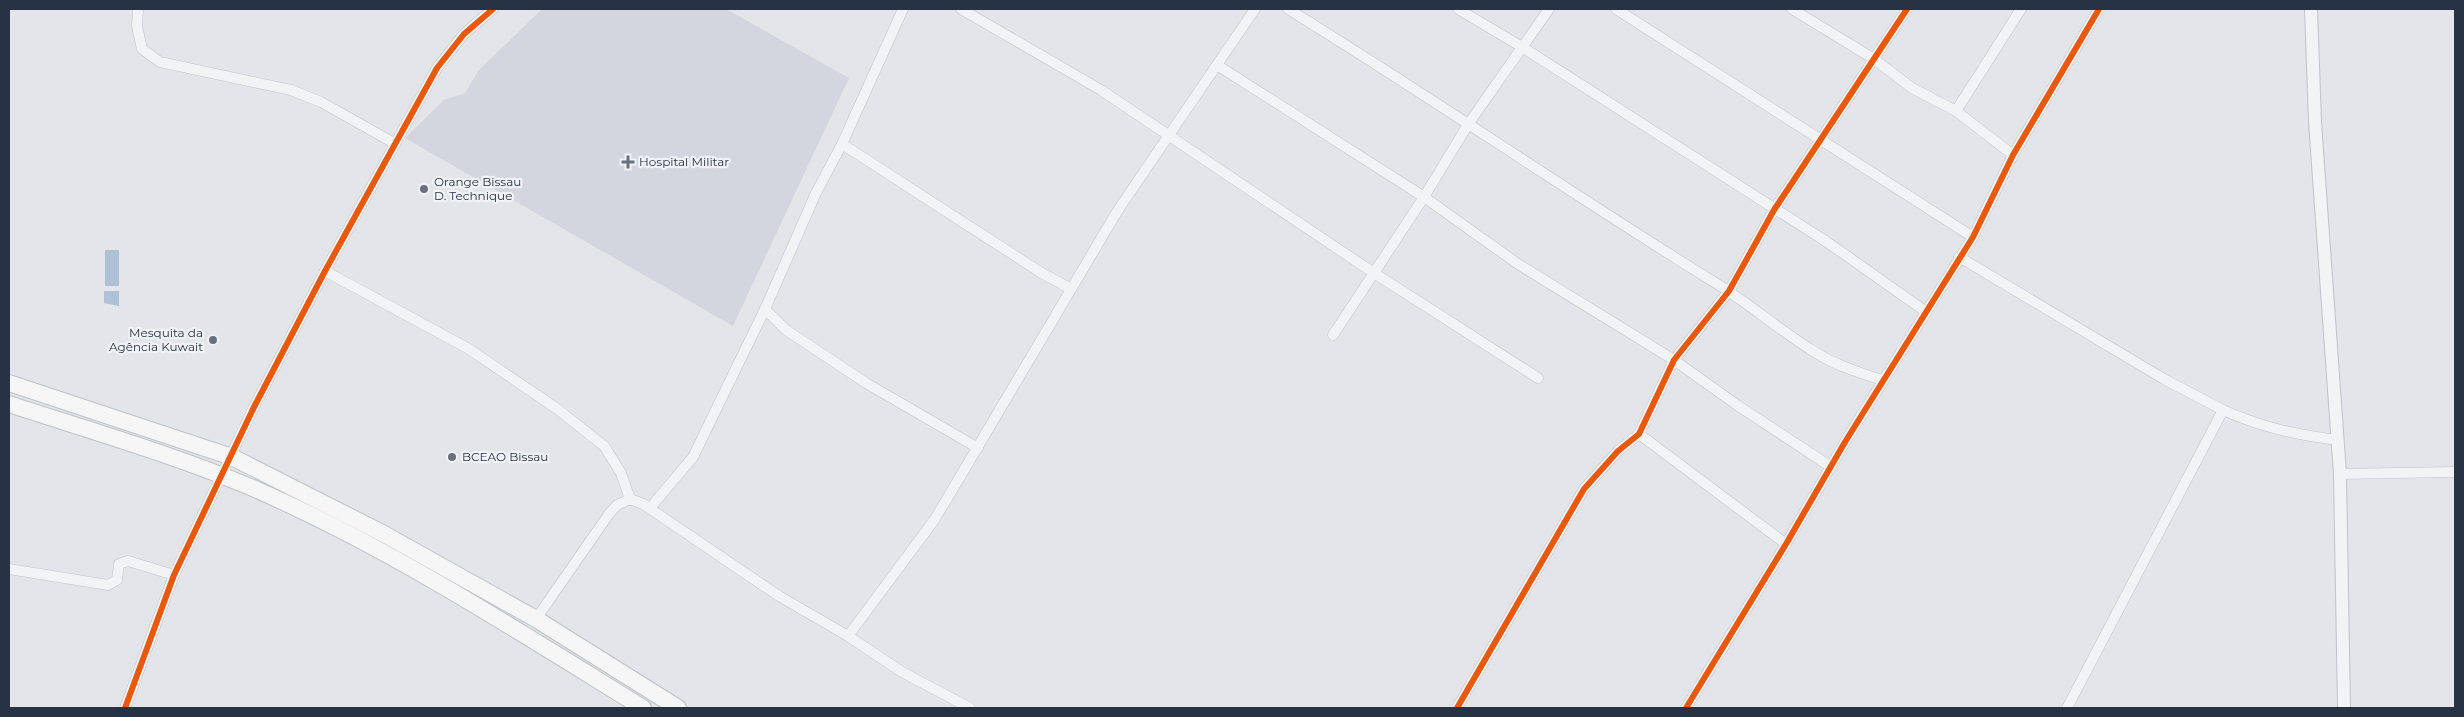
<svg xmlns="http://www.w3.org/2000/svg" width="2464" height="717" font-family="Montserrat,sans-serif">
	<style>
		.built { fill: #d3d6de }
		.water { fill: #aec1d6 }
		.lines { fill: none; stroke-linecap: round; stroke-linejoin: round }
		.minor-casing { stroke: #c0c2c6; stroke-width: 11 }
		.tertiary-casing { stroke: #c0c2c6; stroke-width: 14 }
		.primary-casing { stroke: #bfc2c6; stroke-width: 18 }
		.minor { stroke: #f2f3f5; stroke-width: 10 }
		.tertiary { stroke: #f2f3f5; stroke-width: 12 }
		.primary { stroke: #f6f6f7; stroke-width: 16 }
		.cycleway-casing { stroke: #f0f3f8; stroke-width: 9 }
		.cycleway { stroke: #e8590c; stroke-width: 6 }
		.poi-dot { fill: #69717d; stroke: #f0f3f8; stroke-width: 2 }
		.labels { text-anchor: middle; stroke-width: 4.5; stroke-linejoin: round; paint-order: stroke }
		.poi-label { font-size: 12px; fill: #273244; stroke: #f0f3f8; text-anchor: start }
	</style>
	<rect width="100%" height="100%" fill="#e3e5e8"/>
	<!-- built -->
	<polygon class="built" points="542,9 726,9 849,78 733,326 405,138 444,100 465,93 478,71"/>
	<!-- water -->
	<g class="water">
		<rect x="105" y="250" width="14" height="36"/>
		<polygon points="104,291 119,291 119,306 104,303"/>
	</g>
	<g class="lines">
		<defs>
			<g id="minor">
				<polyline points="138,9 137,26 142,49 160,62 291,90 321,102 394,143"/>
				<polyline points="961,9 1101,90 1374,273 1538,378"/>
				<path d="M 1288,9 C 1431,97 1570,193 1714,282 C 1747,302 1777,328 1810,349 C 1832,364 1857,372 1882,380"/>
				<polyline points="1458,9 1522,47 1827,242 1925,311"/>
				<polyline points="1616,9 1973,237"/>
				<polyline points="1792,9 1874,59 1912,88 1956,111 2013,155"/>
				<polyline points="1217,65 1424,197 1518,264 1674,360 1737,405 1831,467"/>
				<polyline points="1956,111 2021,9"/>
				<polyline points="842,144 1040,272 1071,289"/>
				<polyline points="1959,257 2164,379 2223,410 2067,708"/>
				<polyline points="325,271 469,349 556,408 604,446 621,473 630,499"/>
				<polyline points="765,309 786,330 866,383 978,448"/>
				<polyline points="1333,335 1424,197 1469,123 1549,9"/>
				<path d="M 2223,410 C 2261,427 2296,435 2338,440"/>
				<polyline points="1639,434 1786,544"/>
				<polyline points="2340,474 2455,472"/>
				<polyline points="650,508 693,457 765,309 816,193 842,144 903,9"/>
				<polyline points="9,569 108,585 117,580 119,564 128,561 174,575"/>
				<polyline points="536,619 609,514 617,505 630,499 643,504 779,596 848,636 902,672 970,708"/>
				<polyline points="848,636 935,519 1118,210 1255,9"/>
				<polyline points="125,708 174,575 254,407 325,271 437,68 464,34 493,9"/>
				<polyline points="1457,708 1584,489 1618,451 1639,434 1674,360 1729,291 1774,210 1907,9"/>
				<polyline points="1686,708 1786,544 1845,442 1973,237 2013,155 2099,9"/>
			</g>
			<polyline id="tertiary" points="2311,9 2315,122 2340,474 2344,708"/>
			<g id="primary">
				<polyline points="9,383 232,457 384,534 536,619 678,708"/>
				<path d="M 9,404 C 91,431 175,455 255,489 C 390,548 518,631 643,708"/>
			</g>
		</defs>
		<!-- minor casing -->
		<use href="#minor" class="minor-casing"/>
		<!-- tertiary casing -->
		<use href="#tertiary" class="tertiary-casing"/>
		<!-- primary casing -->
		<use href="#primary" class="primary-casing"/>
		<!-- minor -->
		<use href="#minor" class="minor"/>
		<!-- tertiary -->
		<use href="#tertiary" class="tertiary"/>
		<!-- primary -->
		<use href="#primary" class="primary"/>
		<defs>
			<g id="cycleway">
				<polyline points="125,708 174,575 254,407 325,271 437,68 464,34 493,9"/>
				<polyline points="1457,708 1584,489 1618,451 1639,434 1674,360 1729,291 1774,210 1907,9"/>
				<polyline points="1686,708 1786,544 1845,442 1973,237 2013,155 2099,9"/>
			</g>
		</defs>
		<!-- cycleway casing -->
		<use href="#cycleway" class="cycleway-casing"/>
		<!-- cycleway -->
		<use href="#cycleway" class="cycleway"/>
	</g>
	<!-- markers -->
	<g class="poi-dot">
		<path d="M625.5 154.5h5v5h5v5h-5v5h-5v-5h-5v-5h5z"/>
		<circle cx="424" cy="189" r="5"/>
		<circle cx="213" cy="340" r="5"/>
		<circle cx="452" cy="457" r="5"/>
	</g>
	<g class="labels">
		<!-- poi labels -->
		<g class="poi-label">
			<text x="639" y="166">Hospital Militar</text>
			<text x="434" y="186">Orange Bissau<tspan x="434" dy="14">D. Technique</tspan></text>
			<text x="203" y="337" text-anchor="end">Mesquita da<tspan x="203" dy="14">Agência Kuwait</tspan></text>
			<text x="462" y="461">BCEAO Bissau</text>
		</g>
	</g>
	<!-- border -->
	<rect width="2464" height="717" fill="none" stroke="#273244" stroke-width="20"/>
</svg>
